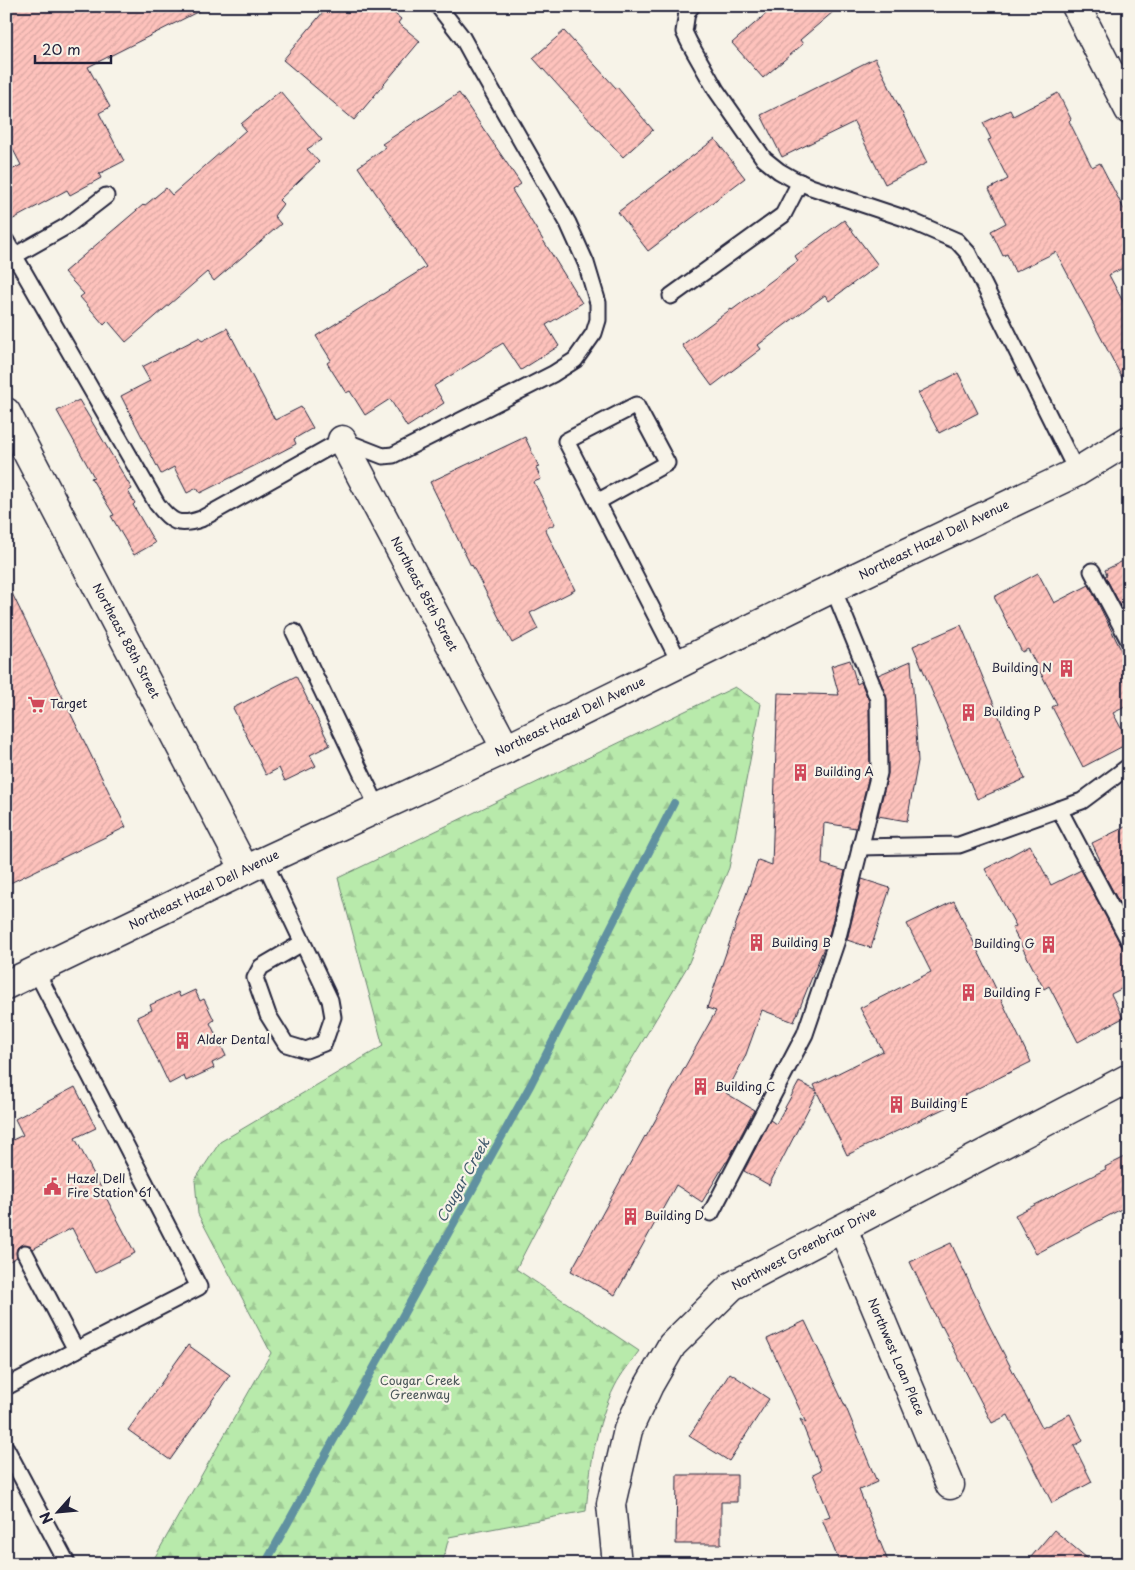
<svg xmlns="http://www.w3.org/2000/svg" width="1135" height="1570" font-family="'Playpen Sans',sans-serif">
	<style>
		.forest { fill: url(#forest-firs); stroke: #6d8673 }
		.lines { fill: none; stroke-linecap: round; stroke-linejoin: round }
		.stream { stroke: #6091a0; stroke-width: 8 }
		.building { fill: url(#building-hatch); stroke: #22223b }
		.service-casing { stroke: #22223b; stroke-width: 19 }
		.minor-casing { stroke: #22223b; stroke-width: 31 }
		.tertiary-casing { stroke: #22223b; stroke-width: 31 }
		.secondary-casing { stroke: #22223b; stroke-width: 31 }
		.service { stroke: #f7f3e8; stroke-width: 15 }
		.minor { stroke: #f7f3e8; stroke-width: 28 }
		.tertiary { stroke: #f7f3e8; stroke-width: 28 }
		.secondary { stroke: #f7f3e8; stroke-width: 28 }
		.labels { text-anchor: middle; stroke-width: 4.5; stroke-linejoin: round; paint-order: stroke }
		.street-label { font-size: 12px; fill: #22223b; stroke: #f7f3e8 }
		.poi-label { font-size: 12px; fill: #22223b; stroke: #f7f3e8; text-anchor: start }
		.park-label { font-size: 12px; fill: #485457; stroke: #f7f3e8 }
		.water-label { font-size: 14px; font-style: italic; fill: #415a6d; stroke: #f7f3e8 }
	</style>
	<defs>
		<pattern id="forest-firs" width="22" height="20" patternUnits="userSpaceOnUse" patternTransform="scale(1.25)"><rect width="22" height="20" fill="#b8eaab"/><path d="M5 1l3.5 6h-7zM16 11l3.5 6h-7z" fill="#9ec894"/></pattern>
		<pattern id="building-hatch" width="6" height="6" patternUnits="userSpaceOnUse" patternTransform="scale(1.25)"><rect width="6" height="6" fill="#fec2bc"/><path d="M-1 1l2-2M0 6l6-6M5 7l2-2" fill="none" stroke="#d9a6a2"/></pattern>
	</defs>
	<rect width="100%" height="100%" fill="#f7f3e8"/>
	<filter id="ink" filterUnits="userSpaceOnUse"><feTurbulence type="fractalNoise" baseFrequency=".02" numOctaves="2"/><feDisplacementMap in="SourceGraphic" scale="10" xChannelSelector="R" yChannelSelector="G"/><feConvolveMatrix kernelMatrix="1 2 1 2 8 2 1 2 1" color-interpolation-filters="sRGB"/></filter>
	<g filter="url(#ink)">
		<!-- forest -->
		<path class="forest" d="M 735,687 L 761,704 L 729,868 L 687,967 L 578,1149 L 516,1269 L 639,1351 C 631,1362 621,1374 615,1386 C 595,1425 590,1469 586,1511 L 449,1537 L 442,1564 L 151,1564 L 271,1353 L 198,1214 L 195,1180 L 220,1142 L 383,1046 L 338,878 Z"/>
		<g class="lines">
			<!-- stream -->
			<polyline class="stream" points="265,1564 531,1084 674,803"/>
		</g>
		<!-- building -->
		<g class="building">
			<polygon points="6,6 209,6 88,67 110,107 99,113 124,161 99,174 101,178 70,195 67,190 6,223 6,173 21,165 6,136"/>
			<polygon points="328,6 385,6 401,19 398,23 420,41 354,120 283,60"/>
			<polygon points="775,6 840,6 800,40 803,44 763,78 732,43"/>
			<polygon points="564,31 616,88 617,87 653,130 623,157 533,58"/>
			<polygon points="875,58 927,163 885,184 854,122 782,157 761,115"/>
			<polygon points="280,91 322,140 307,149 319,162 279,200 283,204 274,216 281,224 214,281 207,272 126,342 108,321 104,325 80,297 84,294 64,272 143,205 144,206 166,188 172,195 246,130 241,124"/>
			<polygon points="459,93 521,184 512,190 582,303 546,325 559,346 521,370 503,343 434,386 444,403 407,427 390,399 365,415 350,391 346,393 327,363 331,360 316,336 426,267 358,167 386,147 382,144"/>
			<polygon points="1058,93 1071,119 1069,121 1092,167 1100,163 1129,219 1129,265 1109,275 1129,313 1129,391 1056,252 1015,272 1007,254 1003,256 991,231 1006,223 989,189 1008,179 988,140 991,139 983,123 1010,110 1013,116"/>
			<polygon points="715,139 745,178 648,251 618,212"/>
			<polygon points="844,220 878,265 829,301 825,295 758,345 761,349 712,386 682,345 731,309 732,310 798,261 795,256"/>
			<polygon points="227,328 275,420 301,407 313,428 294,439 296,444 256,465 200,493 197,488 187,493 174,467 161,474 121,396 150,381 142,367 200,337 202,341"/>
			<polygon points="958,373 978,413 939,433 918,393"/>
			<polygon points="79,400 132,489 128,491 135,503 133,505 155,543 134,555 111,516 114,515 91,478 94,477 57,411"/>
			<polygon points="525,437 539,467 536,468 541,479 534,482 555,524 545,529 575,590 530,613 538,629 512,643 472,565 471,566 430,482"/>
			<polygon points="1129,558 1129,617 1124,607 1122,608 1105,576 1107,575 1105,570"/>
			<polygon points="1038,573 1054,603 1089,585 1129,666 1129,705 1113,713 1129,743 1083,767 1052,707 1057,704 1028,649 1022,652 994,597"/>
			<polygon points="6,581 126,827 6,885"/>
			<polygon points="961,625 1025,779 977,799 913,646"/>
			<polygon points="850,660 857,684 861,682 869,701 870,772 856,828 824,823 822,864 845,871 829,935 794,1022 762,1010 745,1057 726,1093 754,1110 727,1162 726,1162 702,1202 676,1185 615,1295 571,1271 645,1136 646,1137 716,1011 707,1008 758,860 772,865 778,693 839,695 831,666"/>
			<polygon points="911,661 918,761 907,821 878,816 888,773 887,699 878,675"/>
			<polygon points="296,676 330,745 310,755 316,766 285,781 279,768 266,775 233,708"/>
			<polygon points="1129,825 1129,921 1097,861 1100,860 1092,843"/>
			<polygon points="1030,845 1051,885 1081,870 1121,945 1129,950 1129,985 1111,994 1123,1018 1078,1042 1049,986 1044,989 1012,928 1016,926 985,869"/>
			<polygon points="862,879 890,888 871,948 847,940"/>
			<polygon points="954,901 1031,1062 964,1095 966,1098 847,1155 817,1092 769,1185 744,1171 770,1120 776,1124 799,1082 817,1091 814,1085 883,1051 860,1008 931,972 907,924"/>
			<polygon points="195,990 200,1001 204,999 214,1020 210,1023 226,1056 212,1063 214,1068 186,1081 184,1076 169,1084 137,1017 152,1010 150,1005 178,992 180,997"/>
			<polygon points="75,1087 96,1128 75,1138 135,1253 95,1273 72,1228 33,1249 30,1245 21,1245 17,1248 17,1257 6,1263 6,1143 23,1135 15,1119"/>
			<polygon points="1129,1155 1129,1205 1036,1254 1015,1215 1106,1169 1105,1167"/>
			<polygon points="951,1243 987,1321 1042,1428 1070,1414 1083,1441 1074,1446 1092,1482 1052,1503 1008,1415 992,1423 942,1326 941,1327 910,1262"/>
			<polygon points="805,1321 847,1410 877,1482 859,1490 889,1564 840,1564 822,1519 830,1516 813,1474 821,1470 800,1419 806,1423 767,1339"/>
			<polygon points="188,1345 230,1375 170,1460 128,1430"/>
			<polygon points="730,1373 769,1399 729,1461 689,1436"/>
			<polygon points="677,1475 737,1475 737,1502 721,1502 721,1544 676,1544"/>
			<polygon points="1054,1530 1094,1564 1025,1564"/>
		</g>
		<g class="lines">
			<defs>
				<g id="service">
					<polyline points="692,6 687,12 684,32 690,44 716,90 764,159 779,171 793,179 811,187 904,218 957,241 968,253 1077,472"/>
					<path d="M 6,241 L 157,504 C 171,522 178,527 201,519 L 342,440 L 383,456 L 393,455 L 553,374 L 575,360 L 594,333 L 598,320 L 598,303 L 586,263 L 568,223 L 473,57 L 462,37 L 438,6"/>
					<polyline points="14,256 67,226 106,196"/>
					<polyline points="671,296 783,215 800,182"/>
					<polyline points="597,502 667,463 636,405 566,441 680,663"/>
					<polyline points="1092,571 1129,641"/>
					<polyline points="294,632 378,808"/>
					<polyline points="1059,809 1129,941"/>
					<polyline points="860,847 959,845 1082,801 1129,766"/>
					<polyline points="264,861 330,1000 333,1017 324,1043 306,1050 286,1044 268,1015 255,978 261,967 302,943"/>
					<polyline points="36,971 199,1287 76,1350"/>
					<polyline points="711,1213 805,1034 838,937 879,773 878,699 833,588"/>
					<polyline points="6,1387 76,1350 25,1253"/>
					<polyline points="6,1448 67,1563"/>
				</g>
				<g id="minor">
					<polyline points="1076,6 1129,110"/>
					<polyline points="342,440 506,749"/>
					<polyline points="843,1229 950,1485"/>
					<polyline points="617,1564 611,1504 628,1430 649,1385 672,1345 732,1286 1129,1078"/>
				</g>
				<polyline id="tertiary" points="6,412 245,870"/>
				<polyline id="secondary" points="6,985 264,861 506,749 833,588 1077,472 1129,440"/>
			</defs>
			<!-- service casing -->
			<use href="#service" class="service-casing"/>
			<!-- minor casing -->
			<use href="#minor" class="minor-casing"/>
			<!-- tertiary casing -->
			<use href="#tertiary" class="tertiary-casing"/>
			<!-- secondary casing -->
			<use href="#secondary" class="secondary-casing"/>
			<!-- service -->
			<use href="#service" class="service"/>
			<!-- minor -->
			<use href="#minor" class="minor"/>
			<!-- tertiary -->
			<use href="#tertiary" class="tertiary"/>
			<!-- secondary -->
			<use href="#secondary" class="secondary"/>
		</g>
	</g>
	<!-- icons -->
	<defs>
		<symbol id="building-bare" viewBox="-9 -9 18 18"><path d="M-4-6H4V6H1V3H-1V6H-4ZM-2.5-4.3h1.7v1.8h-1.7ZM.8-4.3h1.7v1.8H.8ZM-2.5-1h1.7V.8h-1.7ZM.8-1h1.7V.8H.8Z" fill="#d1495b" stroke="#f7f3e8" stroke-width="2.5" paint-order="stroke"/></symbol>
		<symbol id="supermarket-bare" viewBox="-9 -9 18 18"><path d="M-6-5.5h2.5l.6 2H6L4.5 2H-2.5L-4.4-4H-6ZM-1.5 3.2a1.3 1.3 0 1 0 .1 0ZM3 3.2a1.3 1.3 0 1 0 .1 0Z" fill="#d1495b" stroke="#f7f3e8" stroke-width="2.5" paint-order="stroke"/></symbol>
		<symbol id="civic-bare" viewBox="-9 -9 18 18"><path d="M-.6-6.5H3V-4.5H.6V-3L4-1V1h2V6H-6V1h2V-1L-.6-3ZM-1.2 2.5V6h2.4V2.5Z" fill="#d1495b" stroke="#f7f3e8" stroke-width="2.5" paint-order="stroke"/></symbol>
	</defs>
	<g fill-rule="evenodd">
		<use href="#building-bare" x="1054" y="656" width="25" height="25"/>
		<use href="#supermarket-bare" x="24" y="692" width="25" height="25"/>
		<use href="#building-bare" x="956" y="700" width="25" height="25"/>
		<use href="#building-bare" x="788" y="760" width="25" height="25"/>
		<use href="#building-bare" x="744" y="930" width="25" height="25"/>
		<use href="#building-bare" x="1036" y="932" width="25" height="25"/>
		<use href="#building-bare" x="956" y="980" width="25" height="25"/>
		<use href="#building-bare" x="170" y="1028" width="25" height="25"/>
		<use href="#building-bare" x="688" y="1074" width="25" height="25"/>
		<use href="#building-bare" x="884" y="1092" width="25" height="25"/>
		<use href="#civic-bare" x="40" y="1174" width="25" height="25"/>
		<use href="#building-bare" x="618" y="1204" width="25" height="25"/>
	</g>
	<g class="labels">
		<!-- street labels -->
		<g class="street-label">
			<text transform="translate(934 540) rotate(-26)" y="4">Northeast Hazel Dell Avenue</text>
			<text transform="translate(424 594) rotate(62)" y="4">Northeast 85th Street</text>
			<text transform="translate(126 641) rotate(62)" y="4">Northeast 88th Street</text>
			<text transform="translate(570 717) rotate(-26)" y="4">Northeast Hazel Dell Avenue</text>
			<text transform="translate(204 890) rotate(-26)" y="4">Northeast Hazel Dell Avenue</text>
			<text transform="translate(804 1249) rotate(-28)" y="4">Northwest Greenbriar Drive</text>
			<text transform="translate(896 1357) rotate(67)" y="4">Northwest Loan Place</text>
		</g>
		<!-- poi labels -->
		<g class="poi-label">
			<text x="1052" y="672" text-anchor="end">Building N</text>
			<text x="50" y="708">Target</text>
			<text x="983" y="716">Building P</text>
			<text x="814" y="776">Building A</text>
			<text x="771" y="947">Building B</text>
			<text x="1035" y="948" text-anchor="end">Building G</text>
			<text x="983" y="997">Building F</text>
			<text x="197" y="1044">Alder Dental</text>
			<text x="715" y="1091">Building C</text>
			<text x="910" y="1108">Building E</text>
			<text x="67" y="1183">Hazel Dell<tspan x="67" dy="14">Fire Station 61</tspan></text>
			<text x="644" y="1220">Building D</text>
		</g>
		<!-- park labels -->
		<g class="park-label">
			<text x="420" y="1385">Cougar Creek<tspan x="420" dy="14">Greenway</tspan></text>
		</g>
		<!-- water labels -->
		<g class="water-label">
			<text transform="translate(463 1180) rotate(-61)" y="5">Cougar Creek</text>
		</g>
	</g>
	<!-- margin -->
	<rect width="1135" height="1570" fill="none" stroke="#f7f3e8" stroke-width="25"/>
	<rect x="12" y="12" width="1110" height="1545" fill="none" stroke="#22223b" stroke-width="2" filter="url(#ink)"/>
	<!-- north arrow -->
	<g transform="translate(58 1512) rotate(243)" stroke="#f7f3e8" stroke-width="4" paint-order="stroke">
	<path d="M0-4L9 19L0 12L-9 19Z" fill="#22223b"/>
	<text y="-8" font-size="14" font-weight="bold" text-anchor="middle" fill="#22223b">N</text>
	</g>
	<!-- scale -->
	<path d="M35 55v8h76v-8" fill="none" stroke="#22223b" stroke-width="2.5"/>
	<text x="42" y="55" font-size="15" fill="#22223b" stroke="#f7f3e8" stroke-width="4" paint-order="stroke">20 m</text>
</svg>
